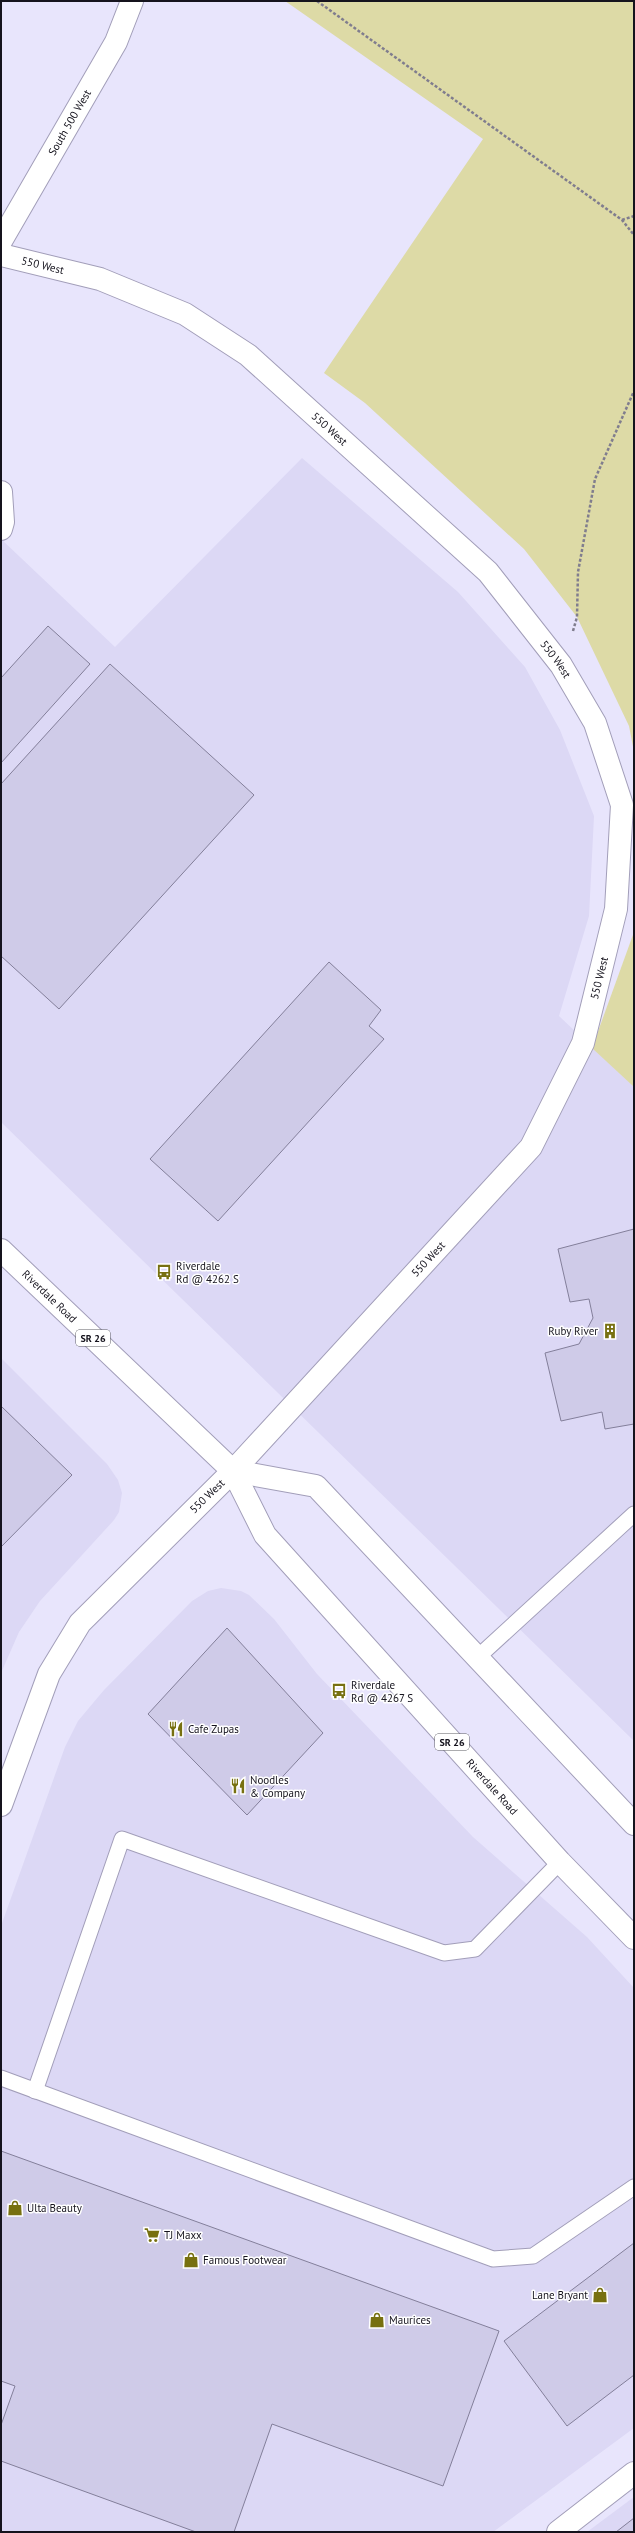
<svg xmlns="http://www.w3.org/2000/svg" width="635" height="2533" font-family="'PT Sans',sans-serif">
	<style>
		.built { fill: #dcd8f5 }
		.green { fill: #dddaa6 }
		.building { fill: #cfcbe8; stroke: #837f9a }
		.lines { fill: none; stroke-linecap: round; stroke-linejoin: round }
		.lane-casing { stroke: #a29eb9; stroke-width: 17 }
		.street-casing { stroke: #a29eb9; stroke-width: 24 }
		.primary-casing { stroke: #a29eb9; stroke-width: 24 }
		.path { stroke: #807d8e; stroke-width: 2.5; stroke-dasharray: 3 2; stroke-linecap: butt }
		.lane { stroke: #fff; stroke-width: 15 }
		.street { stroke: #fff; stroke-width: 22 }
		.primary { stroke: #fff; stroke-width: 22 }
		.labels { text-anchor: middle; stroke-width: 3; stroke-linejoin: round; paint-order: stroke }
		.shield { fill: #fff; stroke: #5b5a61; stroke-width: 1 }
		.shield-label { font-size: 10px; font-weight: bold; fill: #15131d }
		.street-label { font-size: 11px; fill: #15131d; stroke: #fff }
		.poi-label { font-size: 11px; fill: #15131d; stroke: #fff; text-anchor: start }
	</style>
	<rect width="100%" height="100%" fill="#e8e5fc"/>
	<!-- built -->
	<g class="built">
		<polygon points="302,458 458,592 525,667 560,730 594,816 589,916 559,1016 634,1087 634,1741 1,1122 1,539 115,647"/>
		<polygon points="1,1358 107,1464 118,1480 122,1493 119,1512 114,1520 40,1601 19,1632 1,1673"/>
		<polygon points="221,1588 241,1591 249,1595 274,1619 317,1674 473,1837 587,1937 634,1988 634,2428 493,2532 1,2532 1,1926 65,1747 78,1721 104,1690 192,1601 208,1591"/>
		<polygon points="634,2497 634,2532 587,2532"/>
	</g>
	<!-- green -->
	<g class="green">
		<polygon points="285,1 634,1 634,752 629,726 577,617 524,549 365,403 324,373 483,139"/>
		<polygon points="634,932 634,1087 592,1048"/>
	</g>
	<!-- building -->
	<g class="building">
		<polygon points="48,626 90,664 1,763 1,678"/>
		<polygon points="110,664 254,795 59,1009 1,956 1,784"/>
		<polygon points="329,962 381,1010 369,1026 384,1039 218,1221 150,1159"/>
		<polygon points="634,1229 634,1424 605,1429 602,1412 561,1421 545,1353 579,1344 593,1318 589,1299 570,1302 558,1249"/>
		<polygon points="1,1406 72,1475 1,1547"/>
		<polygon points="227,1628 323,1733 247,1815 148,1714"/>
		<polygon points="1,2151 499,2331 443,2486 272,2424 234,2532 196,2532 1,2461 1,2425 15,2386 1,2381"/>
		<polygon points="634,2243 634,2375 567,2426 504,2341"/>
		<polygon points="634,2518 634,2532 616,2532"/>
	</g>
	<g class="lines">
		<defs>
			<g id="lane">
				<polyline points="478,1657 634,1514"/>
				<polyline points="1,2078 493,2259 533,2256 634,2187"/>
				<polyline points="35,2091 122,1839 444,1953 475,1949 560,1862"/>
			</g>
			<g id="street">
				<path id="s1" d="M 1,241 L 116,42 L 132,1"/>
				<path id="s2" d="M 1,255 L 100,279 L 185,314 L 248,355 L 488,572 L 561,665 L 595,723 L 622,805 L 616,909 L 583,1043 L 531,1147 L 233,1471 L 80,1623 L 49,1674 L 1,1805"/>
				<polyline points="1,492 3,522 1,529"/>
				<polyline points="558,2532 634,2473"/>
			</g>
			<g id="primary">
				<path id="s3" d="M 1,1250 L 233,1471 L 265,1535 L 560,1862 L 634,1938"/>
				<polyline points="233,1471 316,1486 634,1824"/>
			</g>
		</defs>
		<!-- lane casing -->
		<use href="#lane" class="lane-casing"/>
		<!-- street casing -->
		<use href="#street" class="street-casing"/>
		<!-- primary casing -->
		<use href="#primary" class="primary-casing"/>
		<!-- path -->
		<g class="path">
			<polyline points="317,1 622,220 634,235"/>
			<polyline points="622,220 634,216"/>
			<polyline points="573,631 577,617 578,572 595,479 634,391"/>
		</g>
		<!-- lane -->
		<use href="#lane" class="lane"/>
		<!-- street -->
		<use href="#street" class="street"/>
		<!-- primary -->
		<use href="#primary" class="primary"/>
	</g>
	<!-- icons -->
	<defs>
		<symbol id="bus-bare" viewBox="-9 -9 18 18"><path d="M-5-6H5V4H4V6H2V4H-2V6H-4V4H-5ZM-3.5-4V0h7V-4ZM-3.5 1.2v1.5H-2V1.2ZM2 1.2v1.5H3.5V1.2Z" fill="#777010" stroke="#fff" stroke-width="2.5" paint-order="stroke"/></symbol>
		<symbol id="building-bare" viewBox="-9 -9 18 18"><path d="M-4-6H4V6H1V3H-1V6H-4ZM-2.5-4.3h1.7v1.8h-1.7ZM.8-4.3h1.7v1.8H.8ZM-2.5-1h1.7V.8h-1.7ZM.8-1h1.7V.8H.8Z" fill="#777010" stroke="#fff" stroke-width="2.5" paint-order="stroke"/></symbol>
		<symbol id="restaurant-bare" viewBox="-9 -9 18 18"><path d="M-5-6h1v4h1v-4h1v4h1v-4h1v5L-1.5 .5V6h-2V.5L-5-1ZM5-6V6H3V1.5H1.5Q1.5-4 5-6Z" fill="#777010" stroke="#fff" stroke-width="2.5" paint-order="stroke"/></symbol>
		<symbol id="shop-bare" viewBox="-9 -9 18 18"><path d="M-5-2.5h2.3a2.7 3.5 0 0 1 5.4 0H5L5.5 6h-11ZM-1.5-2.5h3a1.5 2.3 0 0 0-3 0Z" fill="#777010" stroke="#fff" stroke-width="2.5" paint-order="stroke"/></symbol>
		<symbol id="supermarket-bare" viewBox="-9 -9 18 18"><path d="M-6-5.5h2.5l.6 2H6L4.5 2H-2.5L-4.4-4H-6ZM-1.5 3.2a1.3 1.3 0 1 0 .1 0ZM3 3.2a1.3 1.3 0 1 0 .1 0Z" fill="#777010" stroke="#fff" stroke-width="2.5" paint-order="stroke"/></symbol>
	</defs>
	<g fill-rule="evenodd">
		<use href="#bus-bare" x="153" y="1261" width="22" height="22"/>
		<use href="#building-bare" x="599" y="1320" width="22" height="22"/>
		<use href="#bus-bare" x="328" y="1680" width="22" height="22"/>
		<use href="#restaurant-bare" x="165" y="1718" width="22" height="22"/>
		<use href="#restaurant-bare" x="227" y="1775" width="22" height="22"/>
		<use href="#shop-bare" x="4" y="2197" width="22" height="22"/>
		<use href="#supermarket-bare" x="141" y="2224" width="22" height="22"/>
		<use href="#shop-bare" x="180" y="2249" width="22" height="22"/>
		<use href="#shop-bare" x="589" y="2284" width="22" height="22"/>
		<use href="#shop-bare" x="366" y="2309" width="22" height="22"/>
	</g>
	<g class="labels">
		<!-- shield labels -->
		<g class="shield">
			<rect x="76" y="1330" width="34" height="16" rx="3"/>
			<rect x="435" y="1734" width="34" height="16" rx="3"/>
		</g>
		<g class="shield-label">
			<text x="93" y="1342">SR 26</text>
			<text x="452" y="1746">SR 26</text>
		</g>
		<!-- street labels -->
		<g class="street-label">
			<text dy="4" stroke="none"><textPath href="#s1" startOffset="137">South 500 West</textPath></text>
			<text dy="4" stroke="none"><textPath href="#s2" startOffset="43">550 West</textPath></text>
			<text dy="4" stroke="none"><textPath href="#s2" startOffset="379">550 West</textPath></text>
			<text dy="4" stroke="none"><textPath href="#s2" startOffset="703">550 West</textPath></text>
			<text transform="translate(599 978) rotate(-76)" y="4">550 West</text>
			<text transform="translate(428 1259) rotate(-47)" y="4">550 West</text>
			<text dy="4" stroke="none"><textPath href="#s3" startOffset="67">Riverdale Road</textPath></text>
			<text transform="translate(207 1496) rotate(-44)" y="4">550 West</text>
			<text dy="4" stroke="none"><textPath href="#s3" startOffset="731">Riverdale Road</textPath></text>
		</g>
		<!-- poi labels -->
		<g class="poi-label">
			<text x="176" y="1270">Riverdale<tspan x="176" dy="13">Rd @ 4262 S</tspan></text>
			<text x="598" y="1335" text-anchor="end">Ruby River</text>
			<text x="351" y="1689">Riverdale<tspan x="351" dy="13">Rd @ 4267 S</tspan></text>
			<text x="188" y="1733">Cafe Zupas</text>
			<text x="250" y="1784">Noodles<tspan x="250" dy="13">&amp; Company</tspan></text>
			<text x="27" y="2212">Ulta Beauty</text>
			<text x="164" y="2239">TJ Maxx</text>
			<text x="203" y="2264">Famous Footwear</text>
			<text x="588" y="2299" text-anchor="end">Lane Bryant</text>
			<text x="389" y="2324">Maurices</text>
		</g>
	</g>
	<!-- border -->
	<rect width="635" height="2533" fill="none" stroke="#15131d" stroke-width="4"/>
</svg>
